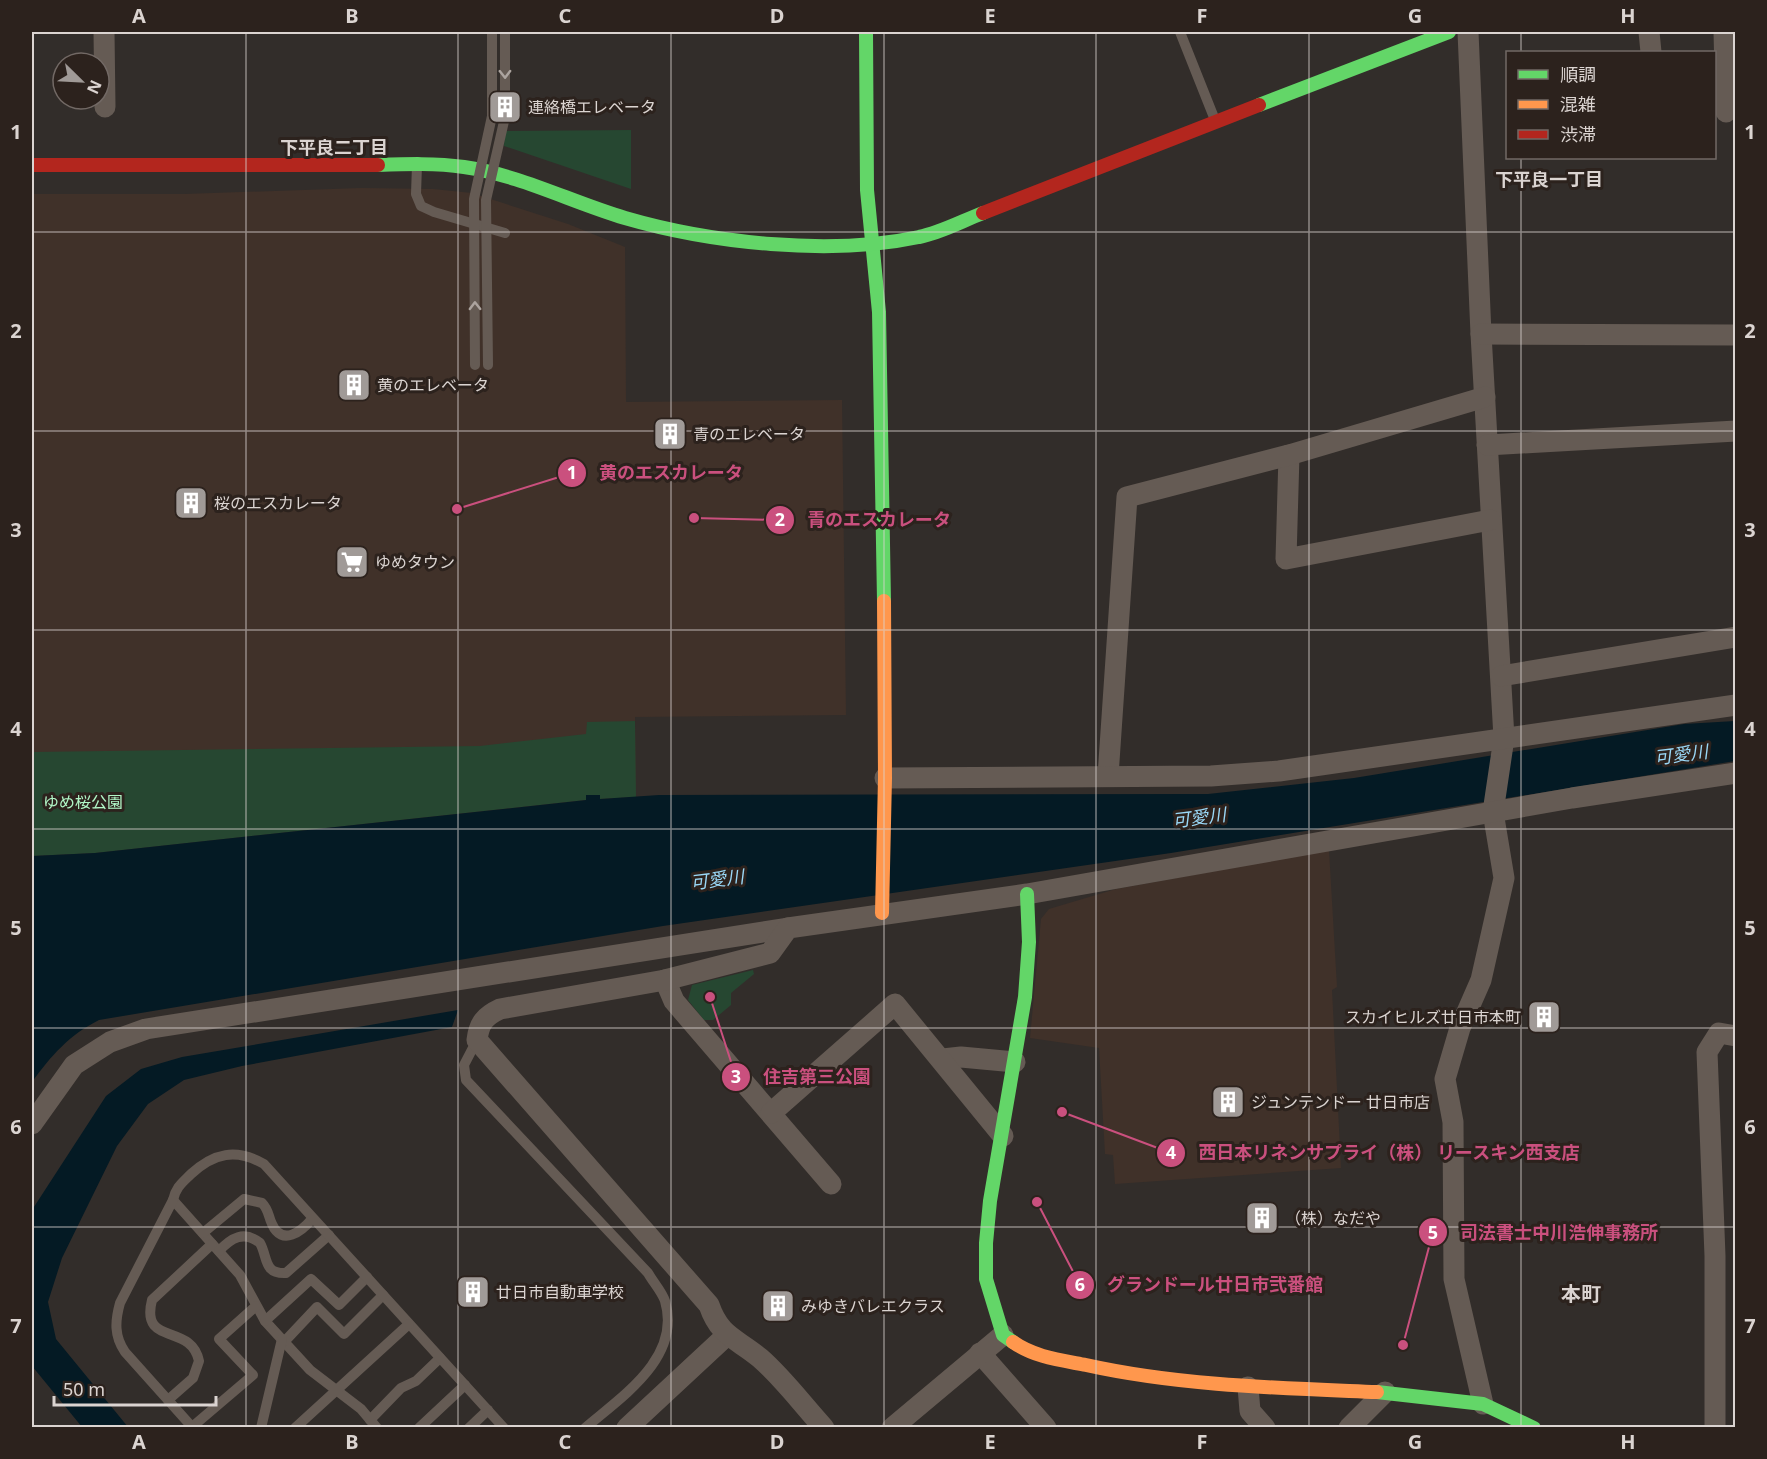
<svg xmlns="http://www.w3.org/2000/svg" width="1767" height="1459" font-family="'Noto Sans','Noto Sans JP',sans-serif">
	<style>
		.built { fill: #403129 }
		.green { fill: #264731 }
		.water { fill: #041a24 }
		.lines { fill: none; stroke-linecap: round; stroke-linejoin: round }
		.lane { stroke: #655b54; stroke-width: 10 }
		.street { stroke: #655b54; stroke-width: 21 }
		.fast { stroke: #63d668; stroke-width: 14 }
		.slow { stroke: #ff974d; stroke-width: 14 }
		.jam { stroke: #b3261e; stroke-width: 14 }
		.lane-bridge { stroke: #655b54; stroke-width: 10 }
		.oneway { stroke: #aca49f }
		.grid { fill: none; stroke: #dbd4d1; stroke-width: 1.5; stroke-opacity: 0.55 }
		.labels { text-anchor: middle; stroke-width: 6; stroke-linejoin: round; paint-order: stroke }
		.poi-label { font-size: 16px; fill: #dbd4d1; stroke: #2c221d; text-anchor: start }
		.park-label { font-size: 16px; fill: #b1f7c7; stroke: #2c221d }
		.neighbourhood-label { font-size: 18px; font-weight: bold; fill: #dbd4d1; stroke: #2c221d }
		.water-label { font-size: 18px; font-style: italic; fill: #9ad8f7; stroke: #2c221d }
		.quarter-label { font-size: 20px; font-weight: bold; fill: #dbd4d1; stroke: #2c221d }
		.leader { fill: none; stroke: #ca507e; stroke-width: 2 }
		.callout-dot { fill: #ca507e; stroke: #2c221d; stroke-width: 2 }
		.mark-label { font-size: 18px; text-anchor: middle; font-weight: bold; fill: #fff }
		.callout-label { font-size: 18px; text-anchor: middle; font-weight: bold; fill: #ca507e; stroke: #2c221d; stroke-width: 6; stroke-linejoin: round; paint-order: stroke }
		.neatline { fill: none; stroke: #dbd4d1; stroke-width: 2 }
		.grid-label { font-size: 20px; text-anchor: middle; font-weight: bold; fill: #dbd4d1 }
	</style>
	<rect width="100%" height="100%" fill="#322d2a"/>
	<!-- built -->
	<g class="built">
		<polygon points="361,188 433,189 472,193 568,224 625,247 626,402 842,400 846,715 635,717 636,797 32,856 32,194 185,194"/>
		<polygon points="1329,850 1337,987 1332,990 1341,1168 1115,1184 1113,1155 1105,1154 1099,1048 1030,1038 1041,919 1049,909 1116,889"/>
	</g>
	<!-- green -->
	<g class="green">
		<polygon points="631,130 631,189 504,146 505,131"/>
		<polygon points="635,721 636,797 600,799 586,796 586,800 95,853 32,856 32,752 480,746 586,734 587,722"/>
		<polygon points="753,970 754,974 731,993 731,1005 713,1020 704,1020 688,1000 692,985"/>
	</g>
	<!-- water -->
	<g class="water">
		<path d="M 1735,721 L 1735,761 L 1171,853 L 663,926 L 99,1020 C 69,1035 51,1056 32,1082 L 32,856 L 95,853 L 586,800 L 586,795 L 600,795 L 600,799 L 659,795 L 1208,794 L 1354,778 L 1684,724 Z"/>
		<polygon points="458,1010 452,1027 242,1066 184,1080 148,1104 117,1146 62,1258 48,1302 56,1339 128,1427 82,1427 32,1366 32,1210 106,1096 141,1069 182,1057"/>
	</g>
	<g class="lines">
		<!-- lane -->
		<g class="lane">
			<polyline points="492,32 492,116"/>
			<polyline points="505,32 505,117"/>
			<polyline points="1180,32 1215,120"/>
			<polyline points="417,165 416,194 421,206 434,212 505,233"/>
			<path d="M 477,1040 L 464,1065 L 466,1080 L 648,1273 C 653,1282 662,1292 665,1301 C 682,1358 621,1397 585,1428"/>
			<polyline points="173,1200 240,1275 265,1321 310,1370 361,1409 377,1428"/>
			<path d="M 203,1233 L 244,1199 L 262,1203 C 269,1210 268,1216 272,1224 C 282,1247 302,1231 312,1219"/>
			<path d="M 219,1251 C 231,1238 244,1230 260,1243 C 268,1257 263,1274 286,1273 L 329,1235"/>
			<polyline points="265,1321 311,1279 339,1305 367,1277"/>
			<polyline points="285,1341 317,1307 344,1334 383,1295"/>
			<path d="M 168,1400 L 193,1378 L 199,1361 C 191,1322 140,1347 152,1300 L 212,1244"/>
			<polyline points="370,1420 401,1388 416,1381 440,1358"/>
			<polyline points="192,1427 253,1375 219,1339 256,1306"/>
			<path d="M 193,1428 L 125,1352 C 114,1336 115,1321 120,1303 L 173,1200 C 176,1187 182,1183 191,1174 C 214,1153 236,1148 264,1164 L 504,1428"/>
			<polyline points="261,1428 282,1339"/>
			<polyline points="295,1428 409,1324"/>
			<polyline points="419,1428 465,1385"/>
			<polyline points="469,1428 488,1410"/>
		</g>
		<!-- street -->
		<g class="street">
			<polyline points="104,32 105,107"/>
			<polyline points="1468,32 1481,334 1504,738 1493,812 1504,878 1481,980 1460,1028 1445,1079 1453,1122 1454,1279 1483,1404"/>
			<polyline points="1649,32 1651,52"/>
			<polyline points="1724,32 1726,112"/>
			<polyline points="1481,334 1736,335"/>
			<polyline points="1487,445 1736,431"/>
			<polyline points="1289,455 1286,559 1490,520"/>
			<polyline points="1501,676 1736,637"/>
			<polyline points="1108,776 1127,497 1289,455 1485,397"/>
			<polyline points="885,778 1211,776 1279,771 1736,705"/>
			<polyline points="665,980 674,1001 831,1184"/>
			<polyline points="943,1059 961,1057 1015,1062"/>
			<polyline points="771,1113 895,1004 1003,1136"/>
			<polyline points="32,1124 74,1065 110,1042 146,1029 788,928"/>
			<polyline points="980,1353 1046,1428"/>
			<polyline points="1248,1387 1250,1411 1265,1428"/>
			<polyline points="627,1428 726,1336"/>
			<path d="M 824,1428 C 803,1405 783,1378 760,1358 C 736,1338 720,1337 709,1305 L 477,1040 C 479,1023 485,1016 500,1009 L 665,980 L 770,953 L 788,928 L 1027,894 L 1572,798 L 1736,773"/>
			<polyline points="892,1428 1003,1335"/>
			<polyline points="1349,1428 1385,1392"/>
			<polyline points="1715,1428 1715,1256 1707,1052 1719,1033 1736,1036"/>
		</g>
		<!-- fast -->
		<g class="fast">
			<polyline points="866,32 867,190 879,312 884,601"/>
			<polyline points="1259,105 1449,32"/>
			<path d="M 378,165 C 407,164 436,163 464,167 C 520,175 571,202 625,218 C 711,243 830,256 919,237 C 940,233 962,221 983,213"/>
			<polyline points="1013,1342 1003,1335 986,1279 986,1243 990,1201 1025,997 1029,942 1027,894"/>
			<polyline points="1377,1392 1483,1404 1534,1428"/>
		</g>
		<!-- slow -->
		<g class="slow">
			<polyline points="882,913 885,778 884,601"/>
			<path d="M 1013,1342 C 1034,1357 1060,1360 1086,1365 C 1181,1386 1279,1388 1377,1392"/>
		</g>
		<!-- jam -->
		<g class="jam">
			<polyline points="32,165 378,165"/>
			<polyline points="983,213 1259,105"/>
		</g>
		<!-- lane-bridge -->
		<g class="lane-bridge">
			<polyline points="475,365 474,199 492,116"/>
			<polyline points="488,365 486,200 505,117"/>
		</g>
	</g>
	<!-- one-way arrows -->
	<defs><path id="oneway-chevron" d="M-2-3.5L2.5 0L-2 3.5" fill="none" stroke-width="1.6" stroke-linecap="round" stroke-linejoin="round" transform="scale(1.5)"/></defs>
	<g class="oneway">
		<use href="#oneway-chevron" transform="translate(505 74) rotate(89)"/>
		<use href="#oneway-chevron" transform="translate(475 306) rotate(-91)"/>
	</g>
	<!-- grid -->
	<path class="grid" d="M 246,32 L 246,1428M 458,32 L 458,1428M 671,32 L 671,1428M 884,32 L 884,1428M 1096,32 L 1096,1428M 1309,32 L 1309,1428M 1521,32 L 1521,52M 1521,158 L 1521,1428M 32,232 L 1736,232M 32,431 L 1736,431M 32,630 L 1736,630M 32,829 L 1736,829M 32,1028 L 1736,1028M 32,1227 L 1736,1227"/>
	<!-- icons -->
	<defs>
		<symbol id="building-square" viewBox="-11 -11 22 22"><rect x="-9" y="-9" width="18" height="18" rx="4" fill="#a09a97" stroke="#2c221d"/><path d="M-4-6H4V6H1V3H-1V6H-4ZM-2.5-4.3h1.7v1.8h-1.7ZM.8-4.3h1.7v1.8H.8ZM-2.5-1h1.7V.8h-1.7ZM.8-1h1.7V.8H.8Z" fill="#fff"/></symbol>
		<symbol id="supermarket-square" viewBox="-11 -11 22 22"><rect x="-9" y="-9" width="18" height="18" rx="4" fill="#a09a97" stroke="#2c221d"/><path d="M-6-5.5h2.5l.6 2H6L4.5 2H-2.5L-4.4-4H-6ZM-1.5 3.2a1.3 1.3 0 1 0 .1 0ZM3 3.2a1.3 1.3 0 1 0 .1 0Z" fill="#fff"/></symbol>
	</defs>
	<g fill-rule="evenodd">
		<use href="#building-square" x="486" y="88" width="38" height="38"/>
		<use href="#building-square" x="335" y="366" width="38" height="38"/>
		<use href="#building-square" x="651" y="415" width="38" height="38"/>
		<use href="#building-square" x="172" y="484" width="38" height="38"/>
		<use href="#supermarket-square" x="333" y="543" width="38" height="38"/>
		<use href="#building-square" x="1525" y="998" width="38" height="38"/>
		<use href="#building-square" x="1209" y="1083" width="38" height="38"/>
		<use href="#building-square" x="1243" y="1199" width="38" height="38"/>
		<use href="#building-square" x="454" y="1273" width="38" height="38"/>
		<use href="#building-square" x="759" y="1287" width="38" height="38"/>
	</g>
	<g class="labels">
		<!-- poi labels -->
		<g class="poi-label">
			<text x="528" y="113">連絡橋エレベータ</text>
			<text x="377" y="391">黄のエレベータ</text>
			<text x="693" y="440">青のエレベータ</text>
			<text x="214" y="509">桜のエスカレータ</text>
			<text x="375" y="568">ゆめタウン</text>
			<text x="1521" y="1023" text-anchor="end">スカイヒルズ廿日市本町</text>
			<text x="1251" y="1108">ジュンテンドー 廿日市店</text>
			<text x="1285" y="1224">（株）なだや</text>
			<text x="496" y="1298">廿日市自動車学校</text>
			<text x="801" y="1312">みゆきバレエクラス</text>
		</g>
		<!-- park labels -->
		<g class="park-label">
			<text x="83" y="808">ゆめ桜公園</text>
		</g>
		<!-- neighbourhood labels -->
		<g class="neighbourhood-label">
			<text x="334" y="154">下平良二丁目</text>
			<text x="1549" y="186">下平良一丁目</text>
		</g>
		<!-- water labels -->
		<g class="water-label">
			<text transform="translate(1681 755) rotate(-7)" y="6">可愛川</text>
			<text transform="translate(1199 818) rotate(-7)" y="6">可愛川</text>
			<text transform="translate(717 880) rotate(-7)" y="6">可愛川</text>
		</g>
		<!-- quarter labels -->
		<g class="quarter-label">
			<text x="1581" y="1301">本町</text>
		</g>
	</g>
	<!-- callouts -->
	<path class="leader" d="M457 509L572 473M694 518L780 520M710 997L736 1077M1062 1112L1171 1153M1403 1345L1433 1232M1037 1202L1080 1285"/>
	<g class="callout-dot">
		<circle cx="457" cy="509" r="6"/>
		<circle cx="694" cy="518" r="6"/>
		<circle cx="710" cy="997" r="6"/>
		<circle cx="1062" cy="1112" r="6"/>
		<circle cx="1403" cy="1345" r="6"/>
		<circle cx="1037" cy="1202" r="6"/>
		<circle cx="572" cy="473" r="15"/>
		<circle cx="780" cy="520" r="15"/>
		<circle cx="736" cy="1077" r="15"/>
		<circle cx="1171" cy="1153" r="15"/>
		<circle cx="1433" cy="1232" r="15"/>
		<circle cx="1080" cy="1285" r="15"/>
	</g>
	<g class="mark-label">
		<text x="572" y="479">1</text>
		<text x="780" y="526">2</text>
		<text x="736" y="1083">3</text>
		<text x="1171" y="1159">4</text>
		<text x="1433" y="1239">5</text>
		<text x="1080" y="1291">6</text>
	</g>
	<g class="callout-label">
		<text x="671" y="479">黄のエスカレータ</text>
		<text x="879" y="526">青のエスカレータ</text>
		<text x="817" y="1083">住吉第三公園</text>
		<text x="1389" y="1159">西日本リネンサプライ（株） リースキン西支店</text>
		<text x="1559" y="1239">司法書士中川浩伸事務所</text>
		<text x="1215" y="1291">グランドール廿日市弐番館</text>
	</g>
	<!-- border -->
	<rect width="1767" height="1459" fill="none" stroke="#2c221d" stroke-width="66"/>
	<!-- legend -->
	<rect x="1506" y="51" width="210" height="108" fill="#2c221d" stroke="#726965" stroke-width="1.5"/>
	<rect x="1518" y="70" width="30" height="9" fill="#63d668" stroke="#726965" stroke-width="1.5"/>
	<text x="1560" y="81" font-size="18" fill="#dbd4d1">順調</text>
	<rect x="1518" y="100" width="30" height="9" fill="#ff974d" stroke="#726965" stroke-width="1.5"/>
	<text x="1560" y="111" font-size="18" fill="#dbd4d1">混雑</text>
	<rect x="1518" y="130" width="30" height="9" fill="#b3261e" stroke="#726965" stroke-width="1.5"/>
	<text x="1560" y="141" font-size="18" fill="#dbd4d1">渋滞</text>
	<!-- north arrow -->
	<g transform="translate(81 81) rotate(114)"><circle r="28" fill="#2c221d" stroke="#726965" stroke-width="1.5"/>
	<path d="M0-4.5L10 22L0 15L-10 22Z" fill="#a09a97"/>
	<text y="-9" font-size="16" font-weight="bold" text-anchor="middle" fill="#dbd4d1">N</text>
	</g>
	<!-- scale -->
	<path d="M54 1396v9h162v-9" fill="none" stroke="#dbd4d1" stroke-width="3"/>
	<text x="63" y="1396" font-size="18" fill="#dbd4d1" stroke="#2c221d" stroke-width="4.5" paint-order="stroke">50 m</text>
	<rect x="33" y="33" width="1701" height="1393" class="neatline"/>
	<g class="grid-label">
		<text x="139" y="23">A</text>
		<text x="352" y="23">B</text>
		<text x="565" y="23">C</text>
		<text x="777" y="23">D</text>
		<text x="990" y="23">E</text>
		<text x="1202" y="23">F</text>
		<text x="1415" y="23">G</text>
		<text x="1628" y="23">H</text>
		<text x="16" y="139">1</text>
		<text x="1750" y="139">1</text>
		<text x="16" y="338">2</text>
		<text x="1750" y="338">2</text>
		<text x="16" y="537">3</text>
		<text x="1750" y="537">3</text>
		<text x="16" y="736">4</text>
		<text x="1750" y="736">4</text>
		<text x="16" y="935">5</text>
		<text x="1750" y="935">5</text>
		<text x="16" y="1134">6</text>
		<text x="1750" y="1134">6</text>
		<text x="16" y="1333">7</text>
		<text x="1750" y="1333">7</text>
		<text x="139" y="1449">A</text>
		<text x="352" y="1449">B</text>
		<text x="565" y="1449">C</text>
		<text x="777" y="1449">D</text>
		<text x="990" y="1449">E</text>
		<text x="1202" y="1449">F</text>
		<text x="1415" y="1449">G</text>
		<text x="1628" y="1449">H</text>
	</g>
</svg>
